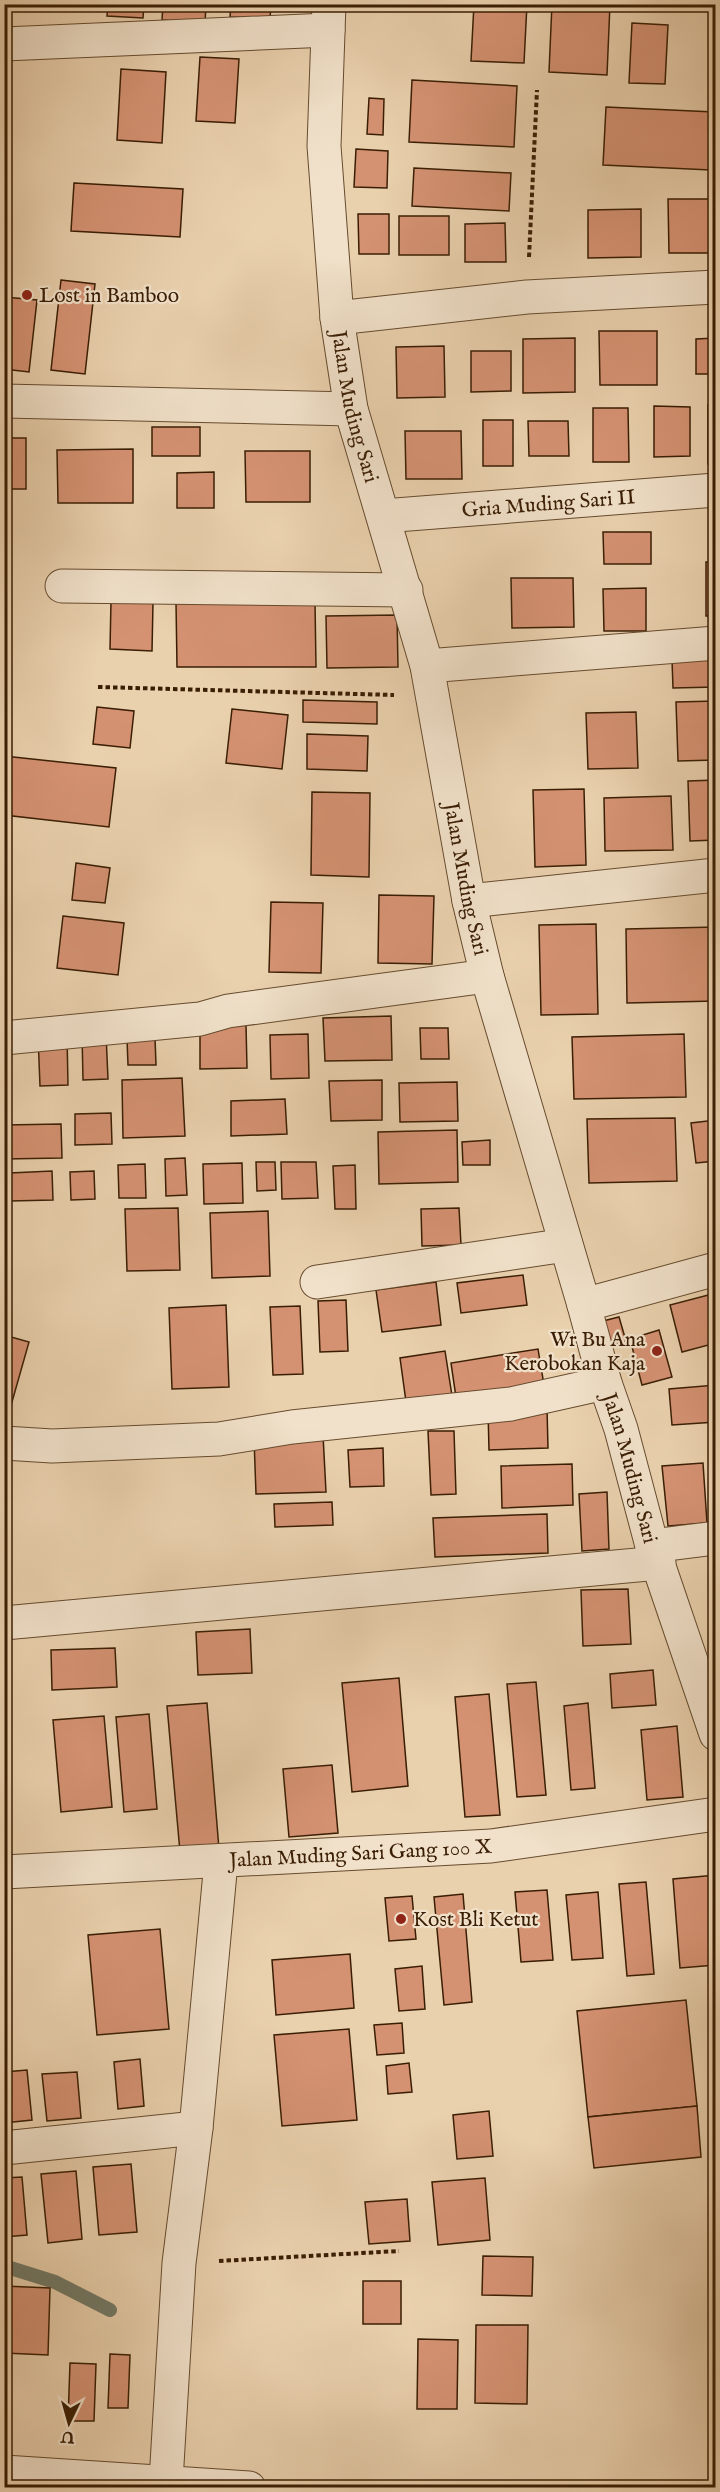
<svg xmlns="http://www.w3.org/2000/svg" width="720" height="2492" font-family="'IM FELL English',serif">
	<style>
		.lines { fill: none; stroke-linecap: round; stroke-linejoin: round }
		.stream { stroke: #727a68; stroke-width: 14 }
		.building { fill: #d59273; stroke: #3a1e04; stroke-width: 1.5 }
		.minor-casing { stroke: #664b2e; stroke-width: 35 }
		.path { stroke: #3a1e04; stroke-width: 4; stroke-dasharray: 4.5 3; stroke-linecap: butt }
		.minor { stroke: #f1e1ca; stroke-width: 33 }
		.poi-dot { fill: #8f2418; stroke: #f1e1ca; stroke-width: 2 }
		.labels { text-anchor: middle; stroke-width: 4.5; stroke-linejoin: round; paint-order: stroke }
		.poi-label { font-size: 21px; fill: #3a1e04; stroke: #f1e1ca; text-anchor: start }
		.street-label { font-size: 21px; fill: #3a1e04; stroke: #f1e1ca }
	</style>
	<rect width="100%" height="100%" fill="#ead1ae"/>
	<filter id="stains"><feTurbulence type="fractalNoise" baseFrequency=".00333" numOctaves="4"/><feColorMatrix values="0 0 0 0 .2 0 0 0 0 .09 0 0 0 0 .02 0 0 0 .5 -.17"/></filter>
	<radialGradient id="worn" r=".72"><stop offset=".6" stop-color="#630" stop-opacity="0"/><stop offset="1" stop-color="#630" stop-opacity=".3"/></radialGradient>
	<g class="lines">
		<!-- stream -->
		<polyline class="stream" points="4,2266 55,2282 110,2310"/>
	</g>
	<!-- building -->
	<g class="building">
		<polygon points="108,4 144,4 143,18 107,16"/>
		<polygon points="163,4 206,4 205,23 162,20"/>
		<polygon points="231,4 271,4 270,19 230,17"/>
		<polygon points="474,4 527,4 524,63 471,61"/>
		<polygon points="552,4 610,4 607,75 549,72"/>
		<polygon points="632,23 668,25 665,84 629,83"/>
		<polygon points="200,57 239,59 235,123 196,121"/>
		<polygon points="121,69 166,72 162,143 117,140"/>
		<polygon points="412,80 517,86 514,147 409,142"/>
		<polygon points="369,98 384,99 383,135 367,134"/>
		<polygon points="606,107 714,112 711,170 603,165"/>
		<polygon points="356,149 388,151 387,188 354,187"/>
		<polygon points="414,168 511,173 509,211 412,206"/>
		<polygon points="74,183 183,189 180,237 71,231"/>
		<polygon points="668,199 711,199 712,253 669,253"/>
		<polygon points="641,209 641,257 588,258 588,210"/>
		<polygon points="358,214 389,214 389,254 359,254"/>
		<rect x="399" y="216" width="50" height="39"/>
		<polygon points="505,223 506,262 465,262 465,224"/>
		<polygon points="61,280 95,284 85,374 51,370"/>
		<polygon points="4,297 37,300 29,372 4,369"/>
		<polygon points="599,331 657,331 657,385 600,385"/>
		<polygon points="575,338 575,392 523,393 523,339"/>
		<polygon points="716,338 716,374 696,374 696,339"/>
		<polygon points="444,346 445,397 397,398 396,347"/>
		<polygon points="471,351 511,351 511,391 471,392"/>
		<rect x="708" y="405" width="8" height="59"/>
		<polygon points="654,406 690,407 690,456 654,457"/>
		<polygon points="593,408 628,408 629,462 593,462"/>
		<rect x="483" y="420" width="30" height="46"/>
		<polygon points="528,421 568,421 569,456 529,456"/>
		<rect x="152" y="427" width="48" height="29"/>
		<polygon points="405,431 461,431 462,479 406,479"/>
		<rect x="4" y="438" width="22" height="51"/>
		<polygon points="133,449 133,503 58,503 57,450"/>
		<polygon points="245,451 310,451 310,502 246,502"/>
		<polygon points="214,472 214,508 177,508 177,473"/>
		<polygon points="603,532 651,532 651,564 604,564"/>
		<rect x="706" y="562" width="10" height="54"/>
		<polygon points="511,578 573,578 574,627 512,628"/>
		<polygon points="646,588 646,631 604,631 603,589"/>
		<polygon points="111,601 153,603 152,651 110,649"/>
		<polygon points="315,602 316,667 177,667 176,603"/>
		<polygon points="397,615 398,667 327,668 326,616"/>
		<polygon points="672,660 716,660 716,687 673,688"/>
		<polygon points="303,700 377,702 377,724 303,722"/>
		<polygon points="716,701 716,760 678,761 676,702"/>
		<polygon points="97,707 134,711 130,748 93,744"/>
		<polygon points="232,709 288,715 282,769 226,763"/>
		<polygon points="636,712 638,768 588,769 586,713"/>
		<polygon points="307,734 368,736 367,771 307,769"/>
		<polygon points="4,756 116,768 109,827 4,815"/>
		<polygon points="716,780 716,840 690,841 688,781"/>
		<polygon points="584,789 586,865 535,867 533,790"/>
		<polygon points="312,792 370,793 369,877 311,875"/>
		<polygon points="671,796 673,850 605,851 604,798"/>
		<polygon points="76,863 110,868 105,903 72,900"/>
		<polygon points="379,895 434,896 432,964 378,963"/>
		<polygon points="271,902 323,903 321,973 269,972"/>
		<polygon points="63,916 124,923 118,975 57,968"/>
		<polygon points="596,924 598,1014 541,1015 539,925"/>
		<polygon points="716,927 716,1001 627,1003 626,929"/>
		<polygon points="391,1016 392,1060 325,1061 323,1018"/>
		<polygon points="246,1025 247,1068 200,1069 200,1026"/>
		<polygon points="420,1028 448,1028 449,1059 421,1059"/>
		<polygon points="82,1034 106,1034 108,1079 83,1080"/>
		<polygon points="308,1034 309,1078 271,1079 270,1035"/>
		<polygon points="684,1034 686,1097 574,1099 572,1037"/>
		<polygon points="38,1035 67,1035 68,1085 40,1086"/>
		<polygon points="155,1038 156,1065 128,1065 127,1039"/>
		<polygon points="182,1078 185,1136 123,1138 122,1080"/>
		<polygon points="382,1080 382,1120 331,1121 329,1081"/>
		<polygon points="457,1082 458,1121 400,1122 399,1083"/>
		<polygon points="285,1099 287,1134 231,1136 231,1101"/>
		<polygon points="111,1113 112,1144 75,1145 75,1114"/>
		<polygon points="675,1118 677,1181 589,1183 587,1119"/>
		<polygon points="716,1120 716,1161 696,1163 691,1123"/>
		<polygon points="61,1124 62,1158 4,1159 4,1125"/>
		<polygon points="457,1130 458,1182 379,1184 378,1132"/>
		<polygon points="490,1140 490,1165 463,1165 462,1142"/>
		<polygon points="185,1158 187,1195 166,1196 165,1159"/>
		<polygon points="256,1162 275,1162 276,1190 257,1191"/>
		<polygon points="281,1162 316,1162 318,1198 282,1199"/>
		<polygon points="242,1163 243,1203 204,1204 203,1164"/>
		<polygon points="145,1164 146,1198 119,1198 118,1165"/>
		<polygon points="355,1165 356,1209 335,1209 333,1166"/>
		<polygon points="52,1171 53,1200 10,1201 10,1173"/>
		<polygon points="94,1171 95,1199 71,1200 70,1172"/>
		<polygon points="178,1208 180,1270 127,1271 125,1209"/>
		<polygon points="459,1208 461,1245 422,1246 421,1209"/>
		<polygon points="268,1211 270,1276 212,1278 210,1213"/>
		<polygon points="523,1275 527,1305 461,1313 457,1283"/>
		<polygon points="436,1282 441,1325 382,1332 376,1290"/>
		<polygon points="716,1293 716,1343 682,1352 670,1305"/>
		<polygon points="346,1300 348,1351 320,1352 318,1301"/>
		<polygon points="226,1305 229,1387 172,1389 169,1308"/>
		<polygon points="300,1306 303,1374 273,1375 270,1307"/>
		<polygon points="619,1317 626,1341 602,1348 595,1323"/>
		<polygon points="659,1330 672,1377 642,1385 630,1339"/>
		<polygon points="4,1335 29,1342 8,1416 4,1415"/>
		<polygon points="538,1349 545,1391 457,1404 451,1363"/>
		<polygon points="445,1351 453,1402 407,1409 400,1358"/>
		<polygon points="716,1385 716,1422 672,1425 669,1389"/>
		<polygon points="547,1408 548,1448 489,1450 488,1410"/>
		<polygon points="428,1431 454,1431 456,1494 431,1495"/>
		<polygon points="323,1435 326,1492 256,1494 254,1438"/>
		<polygon points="383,1448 384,1486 350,1487 348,1450"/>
		<polygon points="703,1463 707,1523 668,1526 662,1466"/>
		<polygon points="572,1464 573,1505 502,1508 501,1466"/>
		<polygon points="4,1468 10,1469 4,1529"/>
		<polygon points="607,1492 609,1549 582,1551 579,1494"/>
		<polygon points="332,1502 333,1525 275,1527 274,1504"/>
		<polygon points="547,1514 548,1553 435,1557 433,1518"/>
		<polygon points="628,1589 631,1644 583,1646 581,1590"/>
		<polygon points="250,1629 252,1673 198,1675 196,1632"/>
		<polygon points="115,1648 117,1687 52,1690 51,1650"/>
		<polygon points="653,1670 656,1705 612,1708 610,1674"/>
		<polygon points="399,1678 408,1786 352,1792 342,1683"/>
		<polygon points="536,1682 546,1795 517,1797 507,1684"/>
		<polygon points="489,1694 500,1815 465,1817 455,1697"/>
		<polygon points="207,1703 219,1849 180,1852 167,1706"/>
		<polygon points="588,1703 595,1788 571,1790 564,1706"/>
		<polygon points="149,1714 157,1809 124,1812 116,1717"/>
		<polygon points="104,1716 112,1807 61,1812 53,1720"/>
		<polygon points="677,1726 683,1797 647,1800 641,1730"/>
		<polygon points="332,1765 338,1833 289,1837 283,1769"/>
		<polygon points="716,1875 716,1965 680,1968 673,1879"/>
		<polygon points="646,1882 654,1974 627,1976 619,1884"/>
		<polygon points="547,1890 553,1960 521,1962 515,1892"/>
		<polygon points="598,1892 603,1958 572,1960 566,1895"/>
		<polygon points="463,1894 472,2002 444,2005 434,1897"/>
		<polygon points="412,1896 416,1939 389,1941 385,1898"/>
		<polygon points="160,1929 169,2029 97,2035 88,1935"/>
		<polygon points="350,1954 354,2008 276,2015 272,1960"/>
		<polygon points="422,1966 425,2009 399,2011 395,1969"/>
		<polygon points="686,2000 697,2106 588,2117 577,2011"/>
		<polygon points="402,2023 404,2053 377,2055 374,2025"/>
		<polygon points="349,2029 357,2120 282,2126 274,2035"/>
		<polygon points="140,2059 144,2106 118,2109 114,2062"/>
		<polygon points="409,2063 412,2092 388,2094 386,2066"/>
		<polygon points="27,2070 32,2120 4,2123 4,2072"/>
		<polygon points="77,2072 81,2118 47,2121 42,2074"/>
		<polygon points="697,2106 701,2157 594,2168 588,2117"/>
		<polygon points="489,2111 493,2156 457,2159 453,2115"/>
		<polygon points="131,2164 137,2232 99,2235 93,2167"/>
		<polygon points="76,2171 82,2239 48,2243 41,2174"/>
		<polygon points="22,2177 27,2235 4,2237 4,2178"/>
		<polygon points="485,2178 490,2240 438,2245 432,2182"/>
		<polygon points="407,2199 410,2241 369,2244 365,2202"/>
		<polygon points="483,2256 533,2257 532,2296 482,2295"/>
		<rect x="363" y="2281" width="38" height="43"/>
		<polygon points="4,2286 50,2288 48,2355 4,2353"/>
		<polygon points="476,2325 528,2325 527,2404 475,2403"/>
		<polygon points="418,2339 458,2340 457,2409 417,2409"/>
		<polygon points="110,2354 130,2355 128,2408 108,2408"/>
		<polygon points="70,2363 96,2364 94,2421 68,2421"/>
	</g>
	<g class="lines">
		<defs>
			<g id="minor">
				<path id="s1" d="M 329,4 L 324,146 L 337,318 L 351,409 L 427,666 L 469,901 L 487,976 L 584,1305 L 605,1383 L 621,1429 L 652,1546 L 716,1734"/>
				<polyline points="4,44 328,30"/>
				<polyline points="337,318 527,297 716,287"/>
				<polyline points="4,401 351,409"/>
				<path id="s2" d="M 383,516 L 716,490"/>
				<polyline points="62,586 406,590"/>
				<polyline points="427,666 716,643"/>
				<polyline points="469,901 716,875"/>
				<polyline points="4,1038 200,1019 228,1011 487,976"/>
				<polyline points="317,1282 566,1245"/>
				<polyline points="584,1305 716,1269"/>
				<polyline points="4,1443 52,1446 219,1439 292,1427 511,1404 605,1383"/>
				<polyline points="652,1546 716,1538"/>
				<polyline points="4,1623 659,1563"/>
				<path id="s3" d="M 4,1872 L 491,1846 L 716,1814"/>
				<polyline points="4,2148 196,2128"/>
				<polyline points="4,2472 249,2488"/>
				<polyline points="166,2481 179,2263 196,2128 221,1862"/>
			</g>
		</defs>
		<!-- minor casing -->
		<use href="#minor" class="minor-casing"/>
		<!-- path -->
		<g class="path">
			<polyline points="529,257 537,90"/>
			<polyline points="98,687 394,695"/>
			<polyline points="219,2261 399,2251"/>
		</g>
		<!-- minor -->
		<use href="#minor" class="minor"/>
	</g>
	<!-- markers -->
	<g class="poi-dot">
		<circle cx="27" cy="295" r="6"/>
		<circle cx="657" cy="1351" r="6"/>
		<circle cx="401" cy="1919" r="6"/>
	</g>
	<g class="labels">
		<!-- poi labels -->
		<g class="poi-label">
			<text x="39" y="302">Lost in Bamboo</text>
			<text x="645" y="1346" text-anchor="end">Wr Bu Ana<tspan x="645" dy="24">Kerobokan Kaja</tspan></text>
			<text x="413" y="1926">Kost Bli Ketut</text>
		</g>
		<!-- street labels -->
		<g class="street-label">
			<text dy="7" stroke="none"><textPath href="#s1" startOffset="405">Jalan Muding Sari</textPath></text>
			<text dy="7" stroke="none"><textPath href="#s2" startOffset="166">Gria Muding Sari II</textPath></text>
			<text dy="7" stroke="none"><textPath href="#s1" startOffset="891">Jalan Muding Sari</textPath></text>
			<text dy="7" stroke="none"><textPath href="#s1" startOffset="1503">Jalan Muding Sari</textPath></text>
			<text dy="7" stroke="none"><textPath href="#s3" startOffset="357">Jalan Muding Sari Gang 100 X</textPath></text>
		</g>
	</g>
	<!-- margin -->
	<rect width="720" height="2492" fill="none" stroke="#ead1ae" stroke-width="24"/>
	<rect x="6" y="6" width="708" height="2480" fill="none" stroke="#3a1e04" stroke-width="3"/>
	<rect x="12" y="12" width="696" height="2468" fill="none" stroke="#3a1e04" stroke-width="1.5"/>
	<!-- north arrow -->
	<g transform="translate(69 2423) rotate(185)" stroke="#f1e1ca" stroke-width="4.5" paint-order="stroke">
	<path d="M0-4.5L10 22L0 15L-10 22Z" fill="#3a1e04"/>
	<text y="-9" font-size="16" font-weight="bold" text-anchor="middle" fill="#3a1e04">U</text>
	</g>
	<rect width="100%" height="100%" filter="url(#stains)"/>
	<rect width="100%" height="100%" fill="url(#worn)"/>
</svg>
